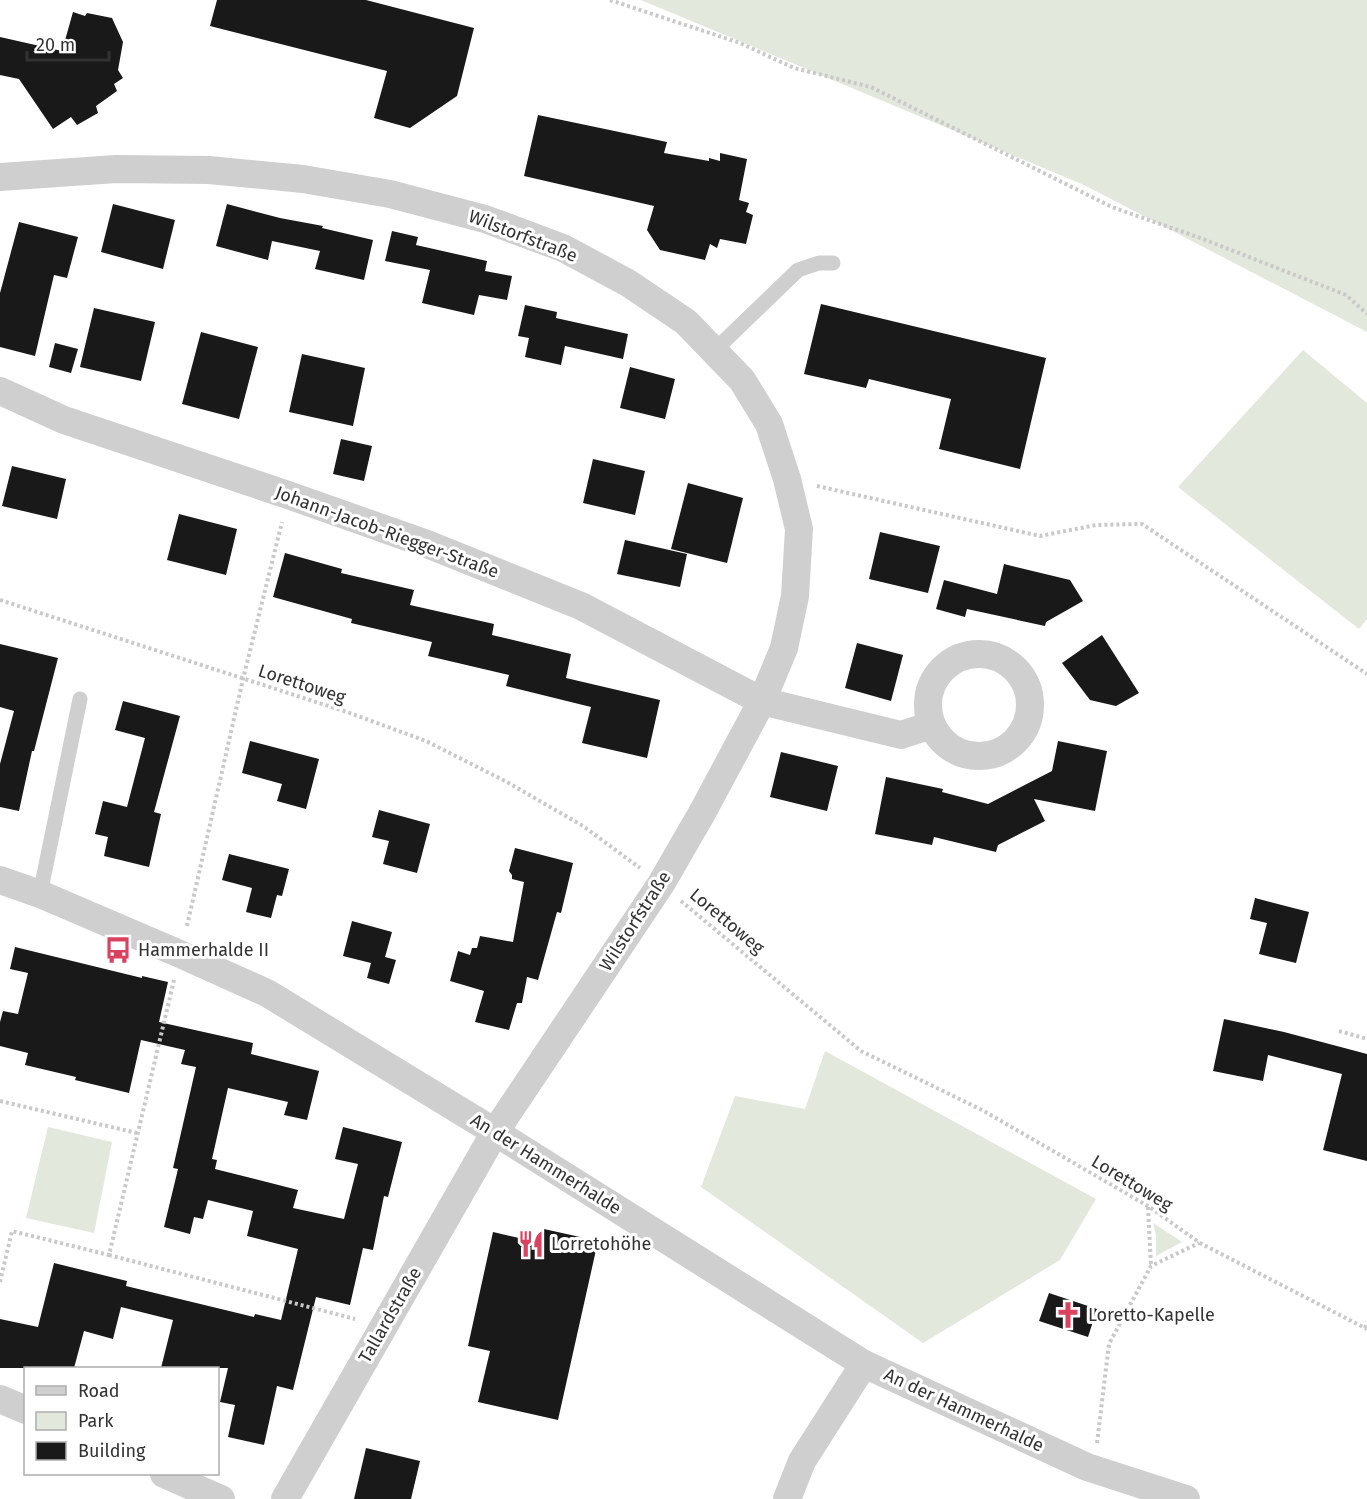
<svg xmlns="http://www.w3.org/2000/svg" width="1367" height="1499" font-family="'Fira Sans',sans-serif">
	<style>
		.green { fill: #e3e8dc }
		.building { fill: #191919 }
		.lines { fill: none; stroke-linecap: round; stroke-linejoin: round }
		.path { stroke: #c9c9c9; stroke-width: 4; stroke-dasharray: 3 3; stroke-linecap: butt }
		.service { stroke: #cfcfcf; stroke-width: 15 }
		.minor { stroke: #cfcfcf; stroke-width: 28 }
		.labels { text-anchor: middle; stroke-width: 6; stroke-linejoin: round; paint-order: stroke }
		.street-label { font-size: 18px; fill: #323232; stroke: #fff }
		.poi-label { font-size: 18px; fill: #323232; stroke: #fff; text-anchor: start }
	</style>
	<rect width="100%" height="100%" fill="#fff"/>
	<!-- green -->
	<g class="green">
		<polygon points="641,0 1367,0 1367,332 1084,185"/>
		<polygon points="1303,350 1367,403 1367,619 1359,629 1178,487"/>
		<polygon points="825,1051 1096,1199 1060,1260 923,1343 701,1187 735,1096 805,1109"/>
		<polygon points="48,1127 112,1142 94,1233 26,1218"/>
		<polygon points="1153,1223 1182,1242 1156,1256 1156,1236"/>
	</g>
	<!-- building -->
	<g class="building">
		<polygon points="217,0 366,0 474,28 457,96 410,128 374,118 387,71 210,26"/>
		<polygon points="73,12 85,16 87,13 112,18 123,42 118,70 123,78 114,84 117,91 96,106 98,113 77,125 71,117 53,129 19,79 0,75 0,37 62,51"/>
		<polygon points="538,115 667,142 664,153 709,161 709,158 720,161 720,153 747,159 739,200 749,203 746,212 753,215 746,244 720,239 717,248 710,244 705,260 660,250 647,230 654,206 524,176"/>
		<polygon points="113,204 175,220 163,269 101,252"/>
		<polygon points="227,204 280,218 323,226 322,228 373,240 364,280 315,269 320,251 272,241 268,260 216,246"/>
		<polygon points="19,222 78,237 67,278 54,275 35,356 0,347 0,293"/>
		<polygon points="392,231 418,237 416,245 487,261 485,271 512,276 507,300 479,295 474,315 422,303 430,270 385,261"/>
		<polygon points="821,304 1046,358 1020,469 939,449 951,399 869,379 866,388 804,374"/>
		<polygon points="525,305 557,312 556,318 628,334 623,359 565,346 561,365 525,357 529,338 518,336"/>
		<polygon points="94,308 155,322 141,381 80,367"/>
		<polygon points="201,332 258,347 239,419 182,404"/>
		<polygon points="55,343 78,349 71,373 49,367"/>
		<polygon points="302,354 365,368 353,426 289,412"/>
		<polygon points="630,367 675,379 665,419 620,408"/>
		<polygon points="341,439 372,446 364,481 333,474"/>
		<polygon points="593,459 645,471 635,515 583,503"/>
		<polygon points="12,466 66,479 57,519 2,506"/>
		<polygon points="688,483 743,498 727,563 671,549"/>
		<polygon points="179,514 237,529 226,575 167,560"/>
		<polygon points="880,532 940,546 928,593 869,579"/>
		<polygon points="625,540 687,554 680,587 617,574"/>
		<polygon points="285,553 342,569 341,573 414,590 410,605 494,624 492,635 571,654 566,678 660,700 647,758 582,743 591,707 506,686 509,675 428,656 432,642 351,623 352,619 273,597"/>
		<polygon points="1004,564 1070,580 1083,601 1046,622 1045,626 967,609 965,617 936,609 944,580 997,594"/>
		<polygon points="1102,635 1139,693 1116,706 1090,700 1062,663"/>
		<polygon points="857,643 903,655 891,701 845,688"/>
		<polygon points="0,644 58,658 34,751 32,751 19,811 0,807 0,764 14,711 0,707"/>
		<polygon points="123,701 180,716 154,812 161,814 149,867 104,856 108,837 95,834 103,801 127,807 145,738 115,730"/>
		<polygon points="250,741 319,759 306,809 277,801 282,784 242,773"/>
		<polygon points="1058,741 1107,751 1095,811 1034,799 1045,821 998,845 996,852 934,837 932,845 875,834 886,777 943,789 942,792 988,804 1052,771"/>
		<polygon points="781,752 838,766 827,811 770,797"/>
		<polygon points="379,810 430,824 417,873 383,864 389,841 372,837"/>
		<polygon points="515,848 573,863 561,913 557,912 538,980 527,977 522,1003 517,1003 509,1030 475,1022 484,991 450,981 458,951 470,955 472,948 477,948 480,936 513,942 524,882 512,879 512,875 509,871"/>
		<polygon points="229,854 289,869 282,896 277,895 271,918 246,912 252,888 222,880"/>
		<polygon points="1255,898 1309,912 1296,963 1259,954 1267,923 1250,919"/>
		<polygon points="352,921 392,932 385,957 396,960 389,984 367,978 371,963 343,956"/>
		<polygon points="15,947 142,978 142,976 168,982 159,1022 253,1043 251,1054 319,1071 307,1120 284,1115 288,1102 228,1088 212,1159 217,1160 215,1169 298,1190 293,1208 344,1219 358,1164 335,1159 343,1127 402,1142 388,1197 384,1196 373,1250 363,1248 350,1305 316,1297 293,1390 277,1386 264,1445 228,1437 235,1405 220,1402 228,1368 161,1368 173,1320 121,1307 113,1339 84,1331 74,1368 0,1368 0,1319 38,1327 54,1263 127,1281 126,1286 254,1317 255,1314 281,1320 298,1249 247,1236 253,1211 208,1200 203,1219 194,1217 190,1234 164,1227 178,1169 173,1168 196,1067 181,1064 185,1050 141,1040 129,1093 75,1080 76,1077 25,1065 28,1053 0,1046 0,1022 3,1011 18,1014 28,973 10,969"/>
		<polygon points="1224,1019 1284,1032 1367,1054 1367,1161 1323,1150 1342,1074 1268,1055 1263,1081 1213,1071"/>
		<polygon points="544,1229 598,1241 558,1420 478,1402 490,1351 468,1346 493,1232 541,1243"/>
		<polygon points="1049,1293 1097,1309 1088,1337 1039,1321"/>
		<polygon points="366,1448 420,1461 411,1499 354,1499"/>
	</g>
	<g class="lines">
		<!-- path -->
		<g class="path">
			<polyline points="610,0 740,43 794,68 871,87 1112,207 1203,239 1346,295 1367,314"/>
			<polyline points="817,486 1040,536 1096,525 1142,524 1367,674"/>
			<polyline points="0,600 347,712 426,741 505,781 583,826 640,868"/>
			<polyline points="681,901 861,1051 982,1110 1148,1206 1200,1243 1367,1329"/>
			<polyline points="187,926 243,679 282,522"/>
			<polyline points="1339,1031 1367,1039"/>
			<polyline points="0,1101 137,1133"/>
			<polyline points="1148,1207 1151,1266"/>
			<polyline points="109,1255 355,1319"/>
			<polyline points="0,1282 12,1231 109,1255 174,980"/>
			<polyline points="1365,1328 1367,1322"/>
			<polyline points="1097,1443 1109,1344 1151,1266 1199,1243"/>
		</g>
		<!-- service -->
		<g class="service">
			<polyline points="714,351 798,270 819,263 833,263"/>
			<polyline points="40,894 80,699"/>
		</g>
		<!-- minor -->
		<g class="minor">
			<polyline points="0,177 116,169 209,170 303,179 390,194 485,219 563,248 628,283 686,322 742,380 769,424 787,479 799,529 795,596 784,648 762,701 702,813 661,884 495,1132 285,1499"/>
			<polyline points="0,391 64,420 288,495 427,544 581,606 762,701 901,735 932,725"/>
			<circle cx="979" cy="705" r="51"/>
			<polyline points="0,880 40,894 180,954 267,993 495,1132 864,1364 1087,1467 1186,1499"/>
			<polyline points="0,1399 26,1410"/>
			<polyline points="164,1474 221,1499"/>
			<polyline points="787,1499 802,1461 864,1364"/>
		</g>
	</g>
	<!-- icons -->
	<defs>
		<symbol id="bus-bare" viewBox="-9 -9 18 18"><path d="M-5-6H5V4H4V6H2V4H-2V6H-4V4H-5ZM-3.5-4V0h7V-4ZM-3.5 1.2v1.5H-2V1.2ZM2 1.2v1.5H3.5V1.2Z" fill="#da435f" stroke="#fff" stroke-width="2.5" paint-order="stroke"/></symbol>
		<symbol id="restaurant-bare" viewBox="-9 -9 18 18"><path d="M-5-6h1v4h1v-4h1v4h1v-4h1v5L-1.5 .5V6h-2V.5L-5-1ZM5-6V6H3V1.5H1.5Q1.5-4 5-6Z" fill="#da435f" stroke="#fff" stroke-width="2.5" paint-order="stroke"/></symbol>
		<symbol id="church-bare" viewBox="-9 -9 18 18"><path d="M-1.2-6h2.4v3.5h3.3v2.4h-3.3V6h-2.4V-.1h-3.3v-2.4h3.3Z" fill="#da435f" stroke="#fff" stroke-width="2.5" paint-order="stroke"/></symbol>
	</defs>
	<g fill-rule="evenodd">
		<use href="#bus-bare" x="99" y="931" width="38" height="38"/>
		<use href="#restaurant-bare" x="512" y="1225" width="38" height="38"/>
		<use href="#church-bare" x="1049" y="1296" width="38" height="38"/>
	</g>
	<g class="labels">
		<!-- street labels -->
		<g class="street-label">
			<text transform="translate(523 236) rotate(21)" y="6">Wilstorfstraße</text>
			<text transform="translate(387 532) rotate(20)" y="6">Johann-Jacob-Riegger-Straße</text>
			<text transform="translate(302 684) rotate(18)" y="6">Lorettoweg</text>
			<text transform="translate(635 921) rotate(-57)" y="6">Wilstorfstraße</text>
			<text transform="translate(727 921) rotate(40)" y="6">Lorettoweg</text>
			<text transform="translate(546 1164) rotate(32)" y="6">An der Hammerhalde</text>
			<text transform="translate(1132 1183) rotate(31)" y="6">Lorettoweg</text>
			<text transform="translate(390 1315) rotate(-60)" y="6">Tallardstraße</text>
			<text transform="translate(964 1410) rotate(25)" y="6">An der Hammerhalde</text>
		</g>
		<!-- poi labels -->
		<g class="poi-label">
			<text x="138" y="956">Hammerhalde II</text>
			<text x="551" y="1250">Lorretohöhe</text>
			<text x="1088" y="1321">Loretto-Kapelle</text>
		</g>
	</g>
	<!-- legend -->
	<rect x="24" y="1367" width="195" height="108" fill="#ffffff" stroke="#adadad" stroke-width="1.5"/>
	<rect x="36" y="1386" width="30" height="9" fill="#cfcfcf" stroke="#adadad" stroke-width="1.5"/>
	<text x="78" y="1397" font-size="18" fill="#323232">Road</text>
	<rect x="36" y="1412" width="30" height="18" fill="#e3e8dc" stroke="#adadad" stroke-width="1.5"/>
	<text x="78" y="1427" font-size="18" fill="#323232">Park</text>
	<rect x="36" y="1442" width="30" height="18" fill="#191919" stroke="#adadad" stroke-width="1.5"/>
	<text x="78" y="1457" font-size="18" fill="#323232">Building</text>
	<!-- scale -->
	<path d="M27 51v9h82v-9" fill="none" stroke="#323232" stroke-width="3"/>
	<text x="36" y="51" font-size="18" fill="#323232" stroke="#ffffff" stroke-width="4.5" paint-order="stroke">20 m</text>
</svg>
